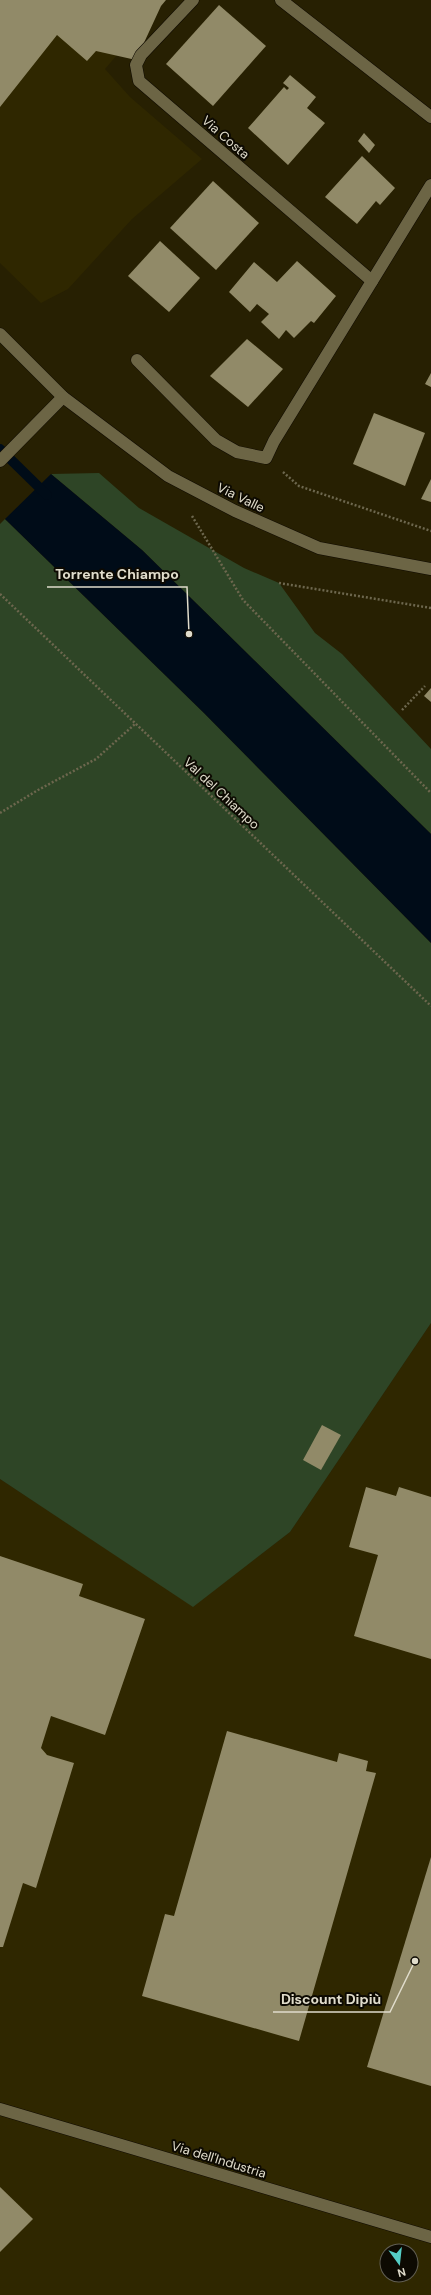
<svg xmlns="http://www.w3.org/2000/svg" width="431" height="2295" font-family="'DM Sans',sans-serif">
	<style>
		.built { fill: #2f2700; fill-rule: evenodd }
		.green { fill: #2e4526 }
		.water { fill: #000c18 }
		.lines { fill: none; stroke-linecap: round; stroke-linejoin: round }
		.stream { stroke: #000c18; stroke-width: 10 }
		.building { fill: #918a68 }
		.street-casing { stroke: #0f0a00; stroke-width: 13 }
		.secondary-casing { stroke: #0f0a00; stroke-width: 13 }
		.path { stroke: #6d674e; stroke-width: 2.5; stroke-dasharray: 2 2; stroke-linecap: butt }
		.street { stroke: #6c6545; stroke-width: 12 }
		.secondary { stroke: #6c6545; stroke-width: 12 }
		.labels { text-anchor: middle; stroke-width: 4; stroke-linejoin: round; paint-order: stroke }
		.street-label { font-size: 13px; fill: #e0dccb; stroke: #0d0a02 }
		.leader { fill: none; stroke: #e0dccb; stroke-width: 1.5 }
		.callout-dot { fill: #e0dccb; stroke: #0d0a02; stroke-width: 1.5 }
		.callout-label { font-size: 14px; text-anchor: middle; font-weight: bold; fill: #e0dccb; stroke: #0d0a02; stroke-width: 4; stroke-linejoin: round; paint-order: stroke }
	</style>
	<rect width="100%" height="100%" fill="#272002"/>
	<!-- built -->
	<g class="built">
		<polygon points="0,0 164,0 105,69 130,97 202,159 132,219 68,289 41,303 0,263"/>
		<path d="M 431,1323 L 431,2295 L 0,2295 L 0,1479 L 193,1606 L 290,1532 ZM 387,2251 L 411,2251 L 411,2275 L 387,2275 Z"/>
	</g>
	<!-- green -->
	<g class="green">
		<polygon points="99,473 139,508 244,568 279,583 315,633 342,654 431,749 431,834 142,550 51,474"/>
		<polygon points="5,519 204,713 431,943 431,1323 290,1532 193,1607 0,1479 0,524"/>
	</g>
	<!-- water -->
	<polygon class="water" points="51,474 142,550 431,834 431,943 204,713 5,519"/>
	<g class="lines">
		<!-- stream -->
		<polyline class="stream" points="0,449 47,495"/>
	</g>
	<!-- building -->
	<g class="building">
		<polygon points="0,0 166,0 161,6 136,60 96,51 87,61 57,35 0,107"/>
		<polygon points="219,5 266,46 213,106 166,64"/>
		<polygon points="290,75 316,97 307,108 325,123 288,165 248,128 284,87 287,90 289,88 283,83"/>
		<polygon points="364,133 375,145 369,153 358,141"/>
		<polygon points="362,156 395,188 380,205 376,201 357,224 325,197"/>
		<polygon points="213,181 259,223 216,270 170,228"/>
		<polygon points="160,241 200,278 169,312 128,276"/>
		<polygon points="297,261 336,296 314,323 311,321 294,338 286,330 279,339 261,322 269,314 257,304 250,312 229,292 254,262 277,282"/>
		<polygon points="247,339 283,369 248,407 210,376"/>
		<polygon points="431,373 431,387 425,384"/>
		<polygon points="374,413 425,433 405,486 353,464"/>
		<polygon points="431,479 431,502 421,499"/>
		<polygon points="431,688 431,702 424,696"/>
		<polygon points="322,1425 341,1435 321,1470 303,1460"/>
		<polygon points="366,1487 396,1496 399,1487 431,1497 431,1659 354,1636 378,1555 349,1547"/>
		<polygon points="0,1556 83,1584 79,1596 145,1619 105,1735 51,1716 41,1748 47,1755 74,1763 36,1888 23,1883 3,1947 0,1947"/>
		<polygon points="227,1731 337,1762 339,1753 368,1761 366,1771 376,1773 299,2041 142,1996 165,1914 174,1916"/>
		<polygon points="431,1857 431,2086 367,2067"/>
		<polygon points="0,2187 33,2219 0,2252"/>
	</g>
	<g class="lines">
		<defs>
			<g id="street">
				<polyline points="193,0 141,55 136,65 139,81 372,281"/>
				<polyline points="281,0 431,117"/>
				<polyline points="137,360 216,440 237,452 266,458 274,441 431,185"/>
			</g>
			<g id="secondary">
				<polyline points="0,334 63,397 168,476 235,511 319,548 431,569"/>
				<polyline points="0,461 63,397"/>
				<polyline points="0,2109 431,2237"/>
			</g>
		</defs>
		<!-- street casing -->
		<use href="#street" class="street-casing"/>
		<!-- secondary casing -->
		<use href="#secondary" class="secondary-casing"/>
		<!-- path -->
		<g class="path">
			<polyline points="283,472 299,486 431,531"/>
			<polyline points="192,516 243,600 431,793"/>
			<polyline points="279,583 431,608"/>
			<polyline points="0,594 431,1006"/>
			<polyline points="402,710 425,686"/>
			<polyline points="0,813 38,790 96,759 135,724"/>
		</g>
		<!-- street -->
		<use href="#street" class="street"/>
		<!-- secondary -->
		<use href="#secondary" class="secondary"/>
	</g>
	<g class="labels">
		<!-- street labels -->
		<g class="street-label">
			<text transform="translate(226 137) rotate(41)" y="5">Via Costa</text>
			<text transform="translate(241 497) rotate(26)" y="5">Via Valle</text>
			<text transform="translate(222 793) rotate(43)" y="5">Val del Chiampo</text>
			<text transform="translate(219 2159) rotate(17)" y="5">Via dell'Industria</text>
		</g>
	</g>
	<!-- callouts -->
	<path class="leader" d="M189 634L187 587H47M415 1961L390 2012H273"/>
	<g class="callout-dot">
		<circle cx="189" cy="634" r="4"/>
		<circle cx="415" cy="1961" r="4"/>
	</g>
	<g class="callout-label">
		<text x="117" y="579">Torrente Chiampo</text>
		<text x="331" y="2004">Discount Dipiù</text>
	</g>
	<!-- north arrow -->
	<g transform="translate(399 2263) rotate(165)"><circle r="19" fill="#0d0a02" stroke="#615e52"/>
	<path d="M0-3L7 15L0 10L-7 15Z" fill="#55cec6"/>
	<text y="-6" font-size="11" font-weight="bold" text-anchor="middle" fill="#e0dccb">N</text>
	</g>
</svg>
